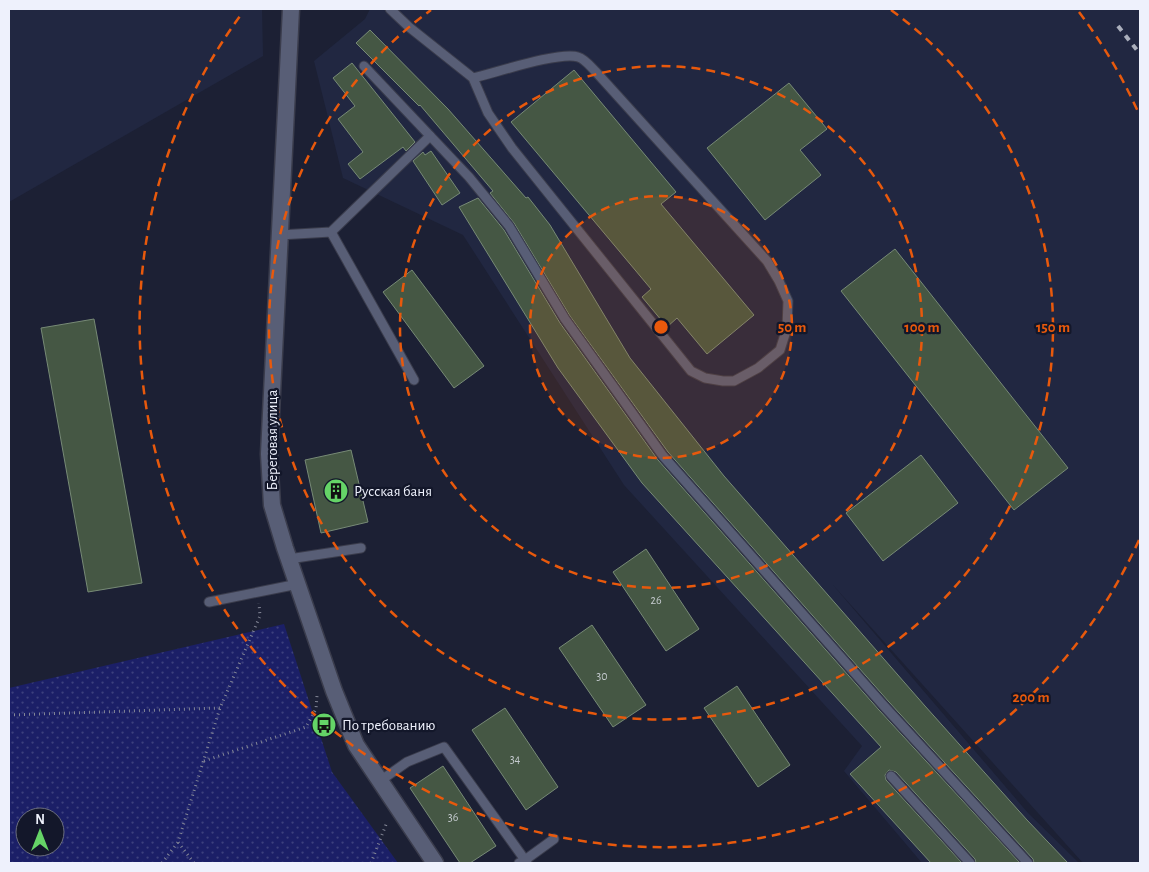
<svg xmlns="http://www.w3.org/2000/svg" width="1149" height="872" font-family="'Alegreya Sans',sans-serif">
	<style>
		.built { fill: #212741 }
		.grass { fill: url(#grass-dots); fill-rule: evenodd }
		.building { fill: #455744; stroke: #778a76 }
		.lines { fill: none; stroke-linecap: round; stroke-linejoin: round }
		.service-casing { stroke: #3a3c4c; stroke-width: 11 }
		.minor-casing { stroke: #3a3c4c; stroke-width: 19 }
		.path { stroke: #848797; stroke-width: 3; stroke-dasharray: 1 4; stroke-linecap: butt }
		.service { stroke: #585e76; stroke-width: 9 }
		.minor { stroke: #585e76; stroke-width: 16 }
		.rail { stroke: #abafbc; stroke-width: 4; stroke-dasharray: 6 6; stroke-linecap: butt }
		.ring { fill: none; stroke: #e8590c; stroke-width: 2.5; stroke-dasharray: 9 6 }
		.labels { text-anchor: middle; stroke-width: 4.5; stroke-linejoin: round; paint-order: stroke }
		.number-label { font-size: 12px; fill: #c4cace }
		.street-label { font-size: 15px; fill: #eef1fc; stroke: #13172a }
		.poi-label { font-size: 15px; fill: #eef1fc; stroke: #13172a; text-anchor: start }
		.centre { fill: #e8590c; stroke: #13172a; stroke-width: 2.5 }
		.ring-label { font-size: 15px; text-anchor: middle; font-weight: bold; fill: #e8590c; stroke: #13172a; stroke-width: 4.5; stroke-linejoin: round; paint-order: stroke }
	</style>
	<defs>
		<pattern id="grass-dots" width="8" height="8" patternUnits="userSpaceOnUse" patternTransform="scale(1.25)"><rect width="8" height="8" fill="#1b1f67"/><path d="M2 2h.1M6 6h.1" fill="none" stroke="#3c407e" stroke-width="1.8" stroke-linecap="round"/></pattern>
	</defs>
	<rect width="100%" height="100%" fill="#1c2034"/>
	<!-- built -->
	<g class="built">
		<polygon points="9,9 262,9 263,56 9,202"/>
		<polygon points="370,9 1140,9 1140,863 1083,863 833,585 1028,813 1079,863 922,863 844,771 862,746 624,485 463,235 343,178 314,61 365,19"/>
	</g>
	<!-- grass -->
	<path class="grass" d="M 284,624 L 332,772 L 398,863 L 9,863 L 9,688 ZM 25,817 L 55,817 L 55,847 L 25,847 Z"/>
	<!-- building -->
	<g class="building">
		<polygon points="370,30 448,109 526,198 528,197 550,225 630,358 724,476 925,706 1027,820 1068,863 1034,863 1033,859 889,702 668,452 570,316 514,223 490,193 493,191 420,105 419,106 356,43"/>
		<polygon points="352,63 415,142 406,151 403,147 360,179 348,164 363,152 338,119 355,106 333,78"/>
		<polygon points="574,70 676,192 661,204 754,315 707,354 677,318 667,327 642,297 651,289 511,122"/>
		<polygon points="789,83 827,129 800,150 821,175 765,220 707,148"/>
		<polygon points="431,151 460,193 442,205 413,161 423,152 425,155"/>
		<polygon points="478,198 504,230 560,323 658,460 879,710 1020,863 976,863 975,859 896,772 889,770 885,775 886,780 962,863 931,863 850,774 881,747 642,483 558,368 459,207"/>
		<polygon points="895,249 1068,468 1014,510 841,291"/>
		<polygon points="412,270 484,366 454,388 383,292"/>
		<polygon points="94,319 142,583 88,592 41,328"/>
		<polygon points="351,450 368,522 321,533 305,460"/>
		<polygon points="921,455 958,503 883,561 846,513"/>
		<polygon points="646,549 699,629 666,651 613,572"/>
		<polygon points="592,625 646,705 613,727 559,648"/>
		<polygon points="737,686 790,765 758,787 704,708"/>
		<polygon points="505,708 558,787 526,810 472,730"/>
		<polygon points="443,766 496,846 470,863 460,863 410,788"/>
	</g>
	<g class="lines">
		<defs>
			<g id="service">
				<path d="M 390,9 L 409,27 L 473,78 L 488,113 L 512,148 L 691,371 L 705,378 L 723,381 L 734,381 L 758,368 L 780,350 L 787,328 L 788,301 L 779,281 L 767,261 L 596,72 C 591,67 585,59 578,57 C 560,51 495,73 473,78"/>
				<polyline points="364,66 469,177 509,226 565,319 663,456 884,706 1028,863"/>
				<polyline points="331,232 414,380"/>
				<polyline points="279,235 331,232 430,136"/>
				<polyline points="289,559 361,548"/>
				<polyline points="209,602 298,584"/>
				<polyline points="891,776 970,863"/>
				<polyline points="380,781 407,762 444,747 525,860 519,863"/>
				<polyline points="527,863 525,860 554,839"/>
			</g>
			<polyline id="minor" points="291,9 269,454 272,505 285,548 334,691 356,745 435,863"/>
		</defs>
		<!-- service casing -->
		<use href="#service" class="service-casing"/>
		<!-- minor casing -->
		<use href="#minor" class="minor-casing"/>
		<!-- path -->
		<g class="path">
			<polyline points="9,715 220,708"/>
			<polyline points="204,761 306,727 316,709 317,696"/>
			<polyline points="162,863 178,842"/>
			<polyline points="194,863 178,842 220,708 260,616 259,603"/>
			<polyline points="371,863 387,822"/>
		</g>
		<!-- service -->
		<use href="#service" class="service"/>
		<!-- minor -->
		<use href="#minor" class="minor"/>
		<!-- rail -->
		<polyline class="rail" points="1118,26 1140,54"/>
	</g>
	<!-- distance rings -->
	<circle cx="661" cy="327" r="131" fill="#e8590c" fill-opacity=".12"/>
	<g class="ring">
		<circle cx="661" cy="327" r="131"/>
		<circle cx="661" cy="327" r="261"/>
		<path d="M891 10A392 392 0 1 1 431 10"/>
		<path d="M1139 540A523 523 0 1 1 243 12M1079 12A523 523 0 0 1 1139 114"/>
	</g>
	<!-- icons -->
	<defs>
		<symbol id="building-disc" viewBox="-11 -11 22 22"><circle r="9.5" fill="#65d467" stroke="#13172a"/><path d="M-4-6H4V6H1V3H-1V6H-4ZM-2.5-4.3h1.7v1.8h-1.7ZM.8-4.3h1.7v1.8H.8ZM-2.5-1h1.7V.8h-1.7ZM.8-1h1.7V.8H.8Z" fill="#111"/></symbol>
		<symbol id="bus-disc" viewBox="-11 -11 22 22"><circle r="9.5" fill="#65d467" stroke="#13172a"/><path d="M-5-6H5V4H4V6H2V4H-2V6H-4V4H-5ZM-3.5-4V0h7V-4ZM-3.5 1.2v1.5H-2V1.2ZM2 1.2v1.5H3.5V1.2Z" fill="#111"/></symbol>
	</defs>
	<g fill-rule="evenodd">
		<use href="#building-disc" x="322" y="477" width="28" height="28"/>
		<use href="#bus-disc" x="310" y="711" width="28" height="28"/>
	</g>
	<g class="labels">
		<!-- number labels -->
		<g class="number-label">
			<text x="656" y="604">26</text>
			<text x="602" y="680">30</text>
			<text x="515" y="763">34</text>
			<text x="453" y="821">36</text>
		</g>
		<!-- street labels -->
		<g class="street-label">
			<text transform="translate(272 440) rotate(-90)" y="5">Береговая улица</text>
		</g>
		<!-- poi labels -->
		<g class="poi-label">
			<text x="354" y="496">Русская баня</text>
			<text x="342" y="730">По требованию</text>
		</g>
	</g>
	<circle cx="661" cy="327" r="8" class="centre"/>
	<g class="ring-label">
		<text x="792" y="332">50 m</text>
		<text x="922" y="332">100 m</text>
		<text x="1053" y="332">150 m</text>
		<text x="1031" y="702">200 m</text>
	</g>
	<!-- border -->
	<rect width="1149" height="872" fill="none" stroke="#eef1fc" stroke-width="20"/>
	<!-- north arrow -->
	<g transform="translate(40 832)"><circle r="24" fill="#13172a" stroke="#6b6e7e"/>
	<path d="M0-4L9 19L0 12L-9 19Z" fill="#65d467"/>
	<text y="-8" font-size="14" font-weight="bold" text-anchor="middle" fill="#eef1fc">N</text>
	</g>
</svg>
